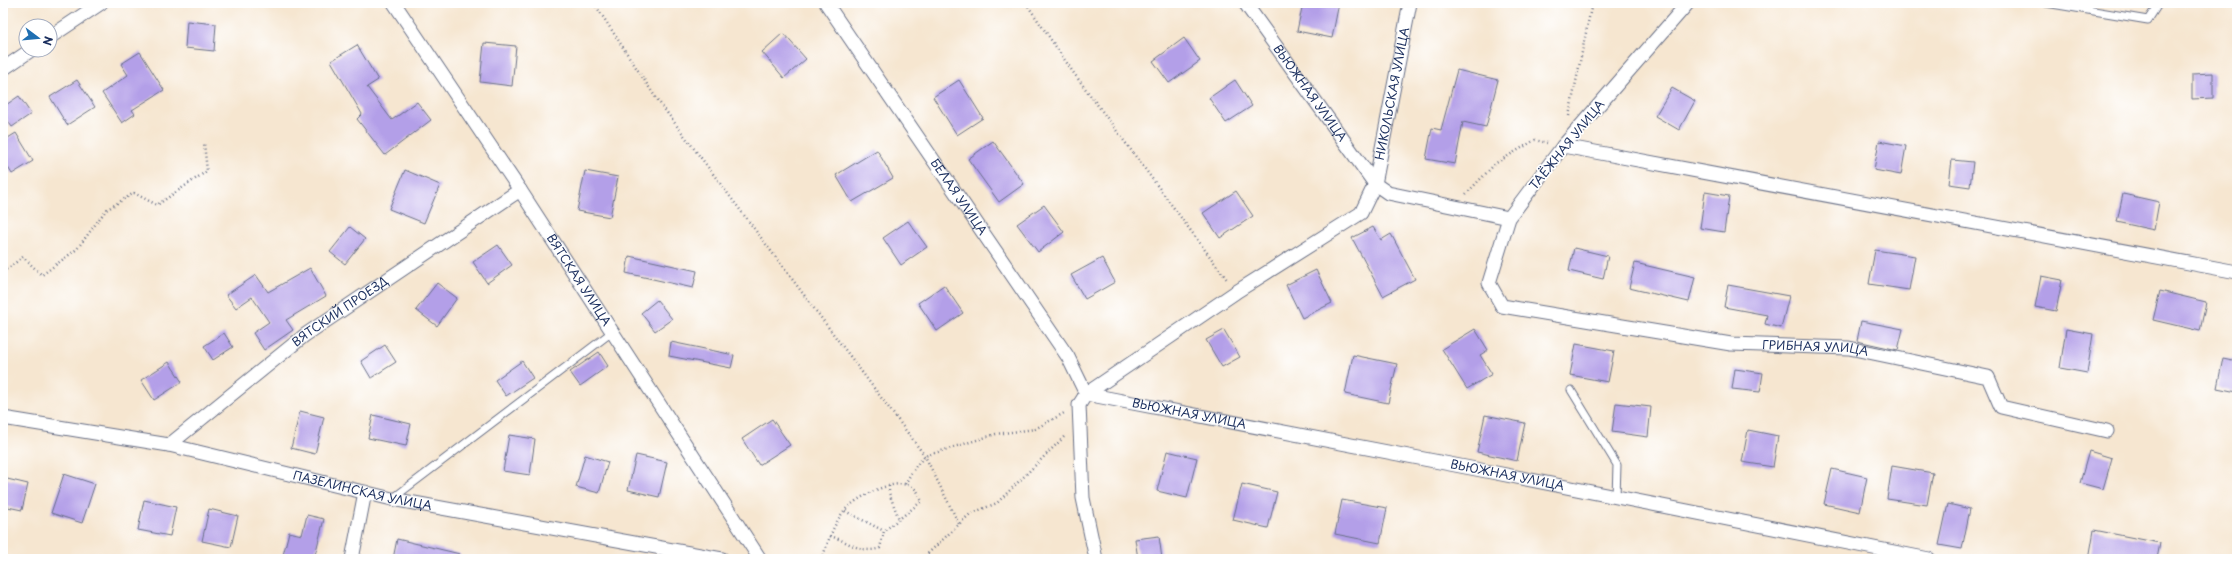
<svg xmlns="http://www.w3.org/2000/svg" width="2240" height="562" font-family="'Playpen Sans',sans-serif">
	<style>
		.building { fill: #b39fe8 }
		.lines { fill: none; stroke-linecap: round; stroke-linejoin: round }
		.service-casing { stroke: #686f86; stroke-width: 9 }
		.minor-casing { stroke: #686f86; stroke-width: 15 }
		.path { stroke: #686f86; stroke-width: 2.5; stroke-dasharray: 1 3; stroke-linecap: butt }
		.service { stroke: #fff; stroke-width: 7 }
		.minor { stroke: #fff; stroke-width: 13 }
		.labels { text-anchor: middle; stroke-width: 3.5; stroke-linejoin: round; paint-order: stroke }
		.street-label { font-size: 12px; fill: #1b2f5e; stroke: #fff }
	</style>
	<rect width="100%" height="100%" fill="#fff"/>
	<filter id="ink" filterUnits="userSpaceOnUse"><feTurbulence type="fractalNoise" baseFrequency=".025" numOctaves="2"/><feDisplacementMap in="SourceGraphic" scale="8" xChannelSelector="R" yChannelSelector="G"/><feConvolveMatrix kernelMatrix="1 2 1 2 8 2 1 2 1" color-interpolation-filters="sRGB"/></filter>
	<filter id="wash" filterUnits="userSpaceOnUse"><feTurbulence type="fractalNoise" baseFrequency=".012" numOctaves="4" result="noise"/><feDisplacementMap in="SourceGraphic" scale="16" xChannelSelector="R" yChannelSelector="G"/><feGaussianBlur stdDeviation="0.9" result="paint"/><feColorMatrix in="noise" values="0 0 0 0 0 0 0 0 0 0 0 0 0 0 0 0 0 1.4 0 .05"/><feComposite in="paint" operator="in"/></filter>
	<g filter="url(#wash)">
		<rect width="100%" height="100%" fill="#f6e6d0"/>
		<g id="blocks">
			<!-- building -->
			<g class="building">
				<polygon points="1303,3 1339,3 1332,38 1297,31"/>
				<polygon points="187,21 216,24 214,51 185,48"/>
				<polygon points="783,33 806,59 784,78 762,52"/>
				<polygon points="1184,38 1200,61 1169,83 1153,61"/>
				<polygon points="484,43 516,46 512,86 480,82"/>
				<polygon points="357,45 378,80 367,87 392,120 417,102 431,120 385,155 357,119 362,114 331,61"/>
				<polygon points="140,52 164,90 132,110 135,114 122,123 102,93 128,75 121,64"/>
				<polygon points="1457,70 1498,80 1486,127 1463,122 1455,164 1426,159 1432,128 1441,130"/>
				<polygon points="2213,73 2213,98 2192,99 2192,74"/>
				<polygon points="77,80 95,107 67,125 50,97"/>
				<polygon points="959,80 983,118 957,135 933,97"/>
				<polygon points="1235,80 1252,106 1226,123 1209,98"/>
				<polygon points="1672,88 1695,101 1679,130 1655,116"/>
				<polygon points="19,96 31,114 12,127 3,114 3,107"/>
				<polygon points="16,133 33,161 12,174 3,159 3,141"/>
				<polygon points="993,141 1024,184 999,202 968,159"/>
				<polygon points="1879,141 1906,146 1901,175 1874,170"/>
				<polygon points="877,150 893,178 852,202 836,175"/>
				<polygon points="1952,160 1973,162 1970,187 1949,184"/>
				<polygon points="405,170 440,185 424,223 389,209"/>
				<polygon points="585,171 618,177 610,217 577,211"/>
				<polygon points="1236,191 1253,216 1220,238 1203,213"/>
				<polygon points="1705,192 1729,196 1724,232 1700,228"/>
				<polygon points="2123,194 2159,202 2154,230 2117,222"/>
				<polygon points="1044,205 1064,232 1038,252 1017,224"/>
				<polygon points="908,221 927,247 901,265 883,238"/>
				<polygon points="350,227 365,239 345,264 330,252"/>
				<polygon points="1373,227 1381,240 1391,234 1415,279 1383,296 1352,238"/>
				<polygon points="498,245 512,265 487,283 473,262"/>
				<polygon points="1574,248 1608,256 1603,279 1569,271"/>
				<polygon points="1875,250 1915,256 1909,290 1869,284"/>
				<polygon points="629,256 697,271 693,288 626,273"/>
				<polygon points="1102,258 1115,282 1085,299 1071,275"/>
				<polygon points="1635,263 1695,277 1689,302 1629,288"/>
				<polygon points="310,268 326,296 286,320 293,330 264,350 253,333 269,322 252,297 236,308 226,295 256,275 268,292"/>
				<polygon points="1316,270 1332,303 1302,318 1286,285"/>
				<polygon points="2041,276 2062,280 2056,311 2035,307"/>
				<polygon points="437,283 457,298 437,326 416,310"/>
				<polygon points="944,285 963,313 937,331 918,303"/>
				<polygon points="1728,285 1789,296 1781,328 1765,324 1767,315 1724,307"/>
				<polygon points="2160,291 2206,302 2200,331 2153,320"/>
				<polygon points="657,300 672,319 655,331 641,313"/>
				<polygon points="1861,321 1903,329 1898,350 1857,341"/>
				<polygon points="1475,329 1488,350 1480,355 1492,374 1467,389 1442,349"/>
				<polygon points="2066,329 2093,334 2087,373 2060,368"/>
				<polygon points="1224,330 1240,357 1222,367 1206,340"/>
				<polygon points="224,333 233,347 213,360 204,346"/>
				<polygon points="671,342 734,355 731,368 669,356"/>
				<polygon points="1576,344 1614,351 1608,382 1570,375"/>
				<polygon points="385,345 396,362 371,378 361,361"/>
				<polygon points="599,352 608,366 580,386 570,372"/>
				<polygon points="1353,355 1397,364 1388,403 1345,394"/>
				<polygon points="2223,358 2237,361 2237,392 2217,388"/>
				<polygon points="522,361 533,378 506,396 495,380"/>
				<polygon points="169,362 182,382 154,400 141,380"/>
				<polygon points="1735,369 1763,373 1760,392 1732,389"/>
				<polygon points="1616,403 1651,407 1648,437 1612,432"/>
				<polygon points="300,411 324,417 315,454 291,448"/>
				<polygon points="373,415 411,424 406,446 368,438"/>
				<polygon points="1485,415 1525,423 1517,461 1477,452"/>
				<polygon points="772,419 790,445 759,465 742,439"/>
				<polygon points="1748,430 1778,436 1773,467 1742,462"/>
				<polygon points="509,435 535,439 530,475 503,471"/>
				<polygon points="1167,451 1197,458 1187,498 1157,491"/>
				<polygon points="2089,451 2112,458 2103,489 2080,483"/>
				<polygon points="585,455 608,462 599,493 576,487"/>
				<polygon points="636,455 667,462 659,497 628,490"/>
				<polygon points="1892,466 1933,473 1927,505 1887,499"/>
				<polygon points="1832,469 1867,477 1860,512 1824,504"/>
				<polygon points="64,474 95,484 82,523 51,513"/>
				<polygon points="3,478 28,484 22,510 3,506"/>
				<polygon points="1242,484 1277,492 1268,528 1233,520"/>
				<polygon points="144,500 176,507 170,536 138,530"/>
				<polygon points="1342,500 1387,508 1380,543 1335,534"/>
				<polygon points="1948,504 1970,509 1962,549 1939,545"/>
				<polygon points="209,509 238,516 231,547 202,541"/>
				<polygon points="307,515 324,519 314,559 282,559 289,532 302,535"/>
				<polygon points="2094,530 2160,543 2157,559 2089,559"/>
				<polygon points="1159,536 1162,559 1138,559 1135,539"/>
				<polygon points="397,539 460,554 460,559 393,559"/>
			</g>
		</g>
	</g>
	<g filter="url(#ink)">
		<use href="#blocks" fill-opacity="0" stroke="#686f86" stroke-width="1"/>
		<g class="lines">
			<defs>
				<g id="service">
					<polyline points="2046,3 2148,20 2159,3"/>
					<polyline points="1571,390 1617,465 1616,497"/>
					<polyline points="392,499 612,332"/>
				</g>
				<g id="minor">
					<path id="s1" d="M 394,3 L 520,190 L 760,559"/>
					<path id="s2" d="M 826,3 L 1068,357 L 1086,394"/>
					<path id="s3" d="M 1245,3 L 1375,184 L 1388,193 L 1509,218"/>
					<path id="s4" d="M 1688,3 L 1563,146 L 1509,218 L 1489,283 L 1502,306 L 1731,344 L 1849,348 L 1988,377 L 2001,407 L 2107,431"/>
					<polyline points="50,37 101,3"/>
					<polyline points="3,69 31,50"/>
					<polyline points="1563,146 2237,272"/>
					<path id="s5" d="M 1086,394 L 1481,470 L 1929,559"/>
					<path id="s6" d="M 3,418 L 169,445 L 392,499 L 722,559"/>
					<path id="s7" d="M 169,445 L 305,335 L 520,190"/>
					<polyline points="352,559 365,492"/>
					<path id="s8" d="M 1096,559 L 1083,498 L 1079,405 L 1086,394 L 1236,292 L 1361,213 L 1375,184 L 1410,3"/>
				</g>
			</defs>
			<!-- service casing -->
			<use href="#service" class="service-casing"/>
			<!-- minor casing -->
			<use href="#minor" class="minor-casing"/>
			<!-- path -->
			<g class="path">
				<polyline points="594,3 656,98 925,456 959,524"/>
				<polyline points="1026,3 1073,72 1228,281"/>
				<polyline points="1569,116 1592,3"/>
				<polyline points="1466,194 1496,163 1535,140 1547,143"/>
				<polyline points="3,272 23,257 42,275 77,249 106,210 134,193 157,205 207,171 204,143"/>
				<polyline points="905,484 915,467 925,456 996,434 1035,429 1066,412"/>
				<polyline points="889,486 889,493 899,519"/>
				<polyline points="845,511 884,531"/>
				<path d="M 822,559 C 828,542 833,525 844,511 C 856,497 901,473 916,490 C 919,493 920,498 922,501 L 884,531 L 880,548 C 862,555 848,541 830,536"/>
				<polyline points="922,559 970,514 997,503 1066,435"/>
			</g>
			<!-- service -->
			<use href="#service" class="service"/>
			<!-- minor -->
			<use href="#minor" class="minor"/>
		</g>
	</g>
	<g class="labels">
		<!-- street labels -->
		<g class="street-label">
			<text dy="4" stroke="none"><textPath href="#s3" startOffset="111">ВЬЮЖНАЯ УЛИЦА</textPath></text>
			<text dy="4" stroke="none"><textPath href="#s8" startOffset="622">НИКОЛЬСКАЯ УЛИЦА</textPath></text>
			<text transform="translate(1567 145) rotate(-51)" y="4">ТАЁЖНАЯ УЛИЦА</text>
			<text dy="4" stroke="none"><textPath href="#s2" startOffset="235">БЕЛАЯ УЛИЦА</textPath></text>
			<text dy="4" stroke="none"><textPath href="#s1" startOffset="333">ВЯТСКАЯ УЛИЦА</textPath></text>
			<text dy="4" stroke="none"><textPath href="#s7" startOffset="217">ВЯТСКИЙ ПРОЕЗД</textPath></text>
			<text dy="4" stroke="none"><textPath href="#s4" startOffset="691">ГРИБНАЯ УЛИЦА</textPath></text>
			<text dy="4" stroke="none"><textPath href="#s5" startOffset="105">ВЬЮЖНАЯ УЛИЦА</textPath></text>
			<text dy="4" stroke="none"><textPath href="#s5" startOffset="429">ВЬЮЖНАЯ УЛИЦА</textPath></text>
			<text dy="4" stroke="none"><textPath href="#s6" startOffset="367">ПАЗЕЛИНСКАЯ УЛИЦА</textPath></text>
		</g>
	</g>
	<!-- margin -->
	<rect width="2240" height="562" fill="none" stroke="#fff" stroke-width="16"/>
	<!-- north arrow -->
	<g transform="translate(38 38) rotate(106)"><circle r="19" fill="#ffffff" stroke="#a4acbf"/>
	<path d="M0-3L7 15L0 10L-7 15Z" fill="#1f6fb2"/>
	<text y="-6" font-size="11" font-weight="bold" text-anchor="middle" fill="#1b2f5e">N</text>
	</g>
</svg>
